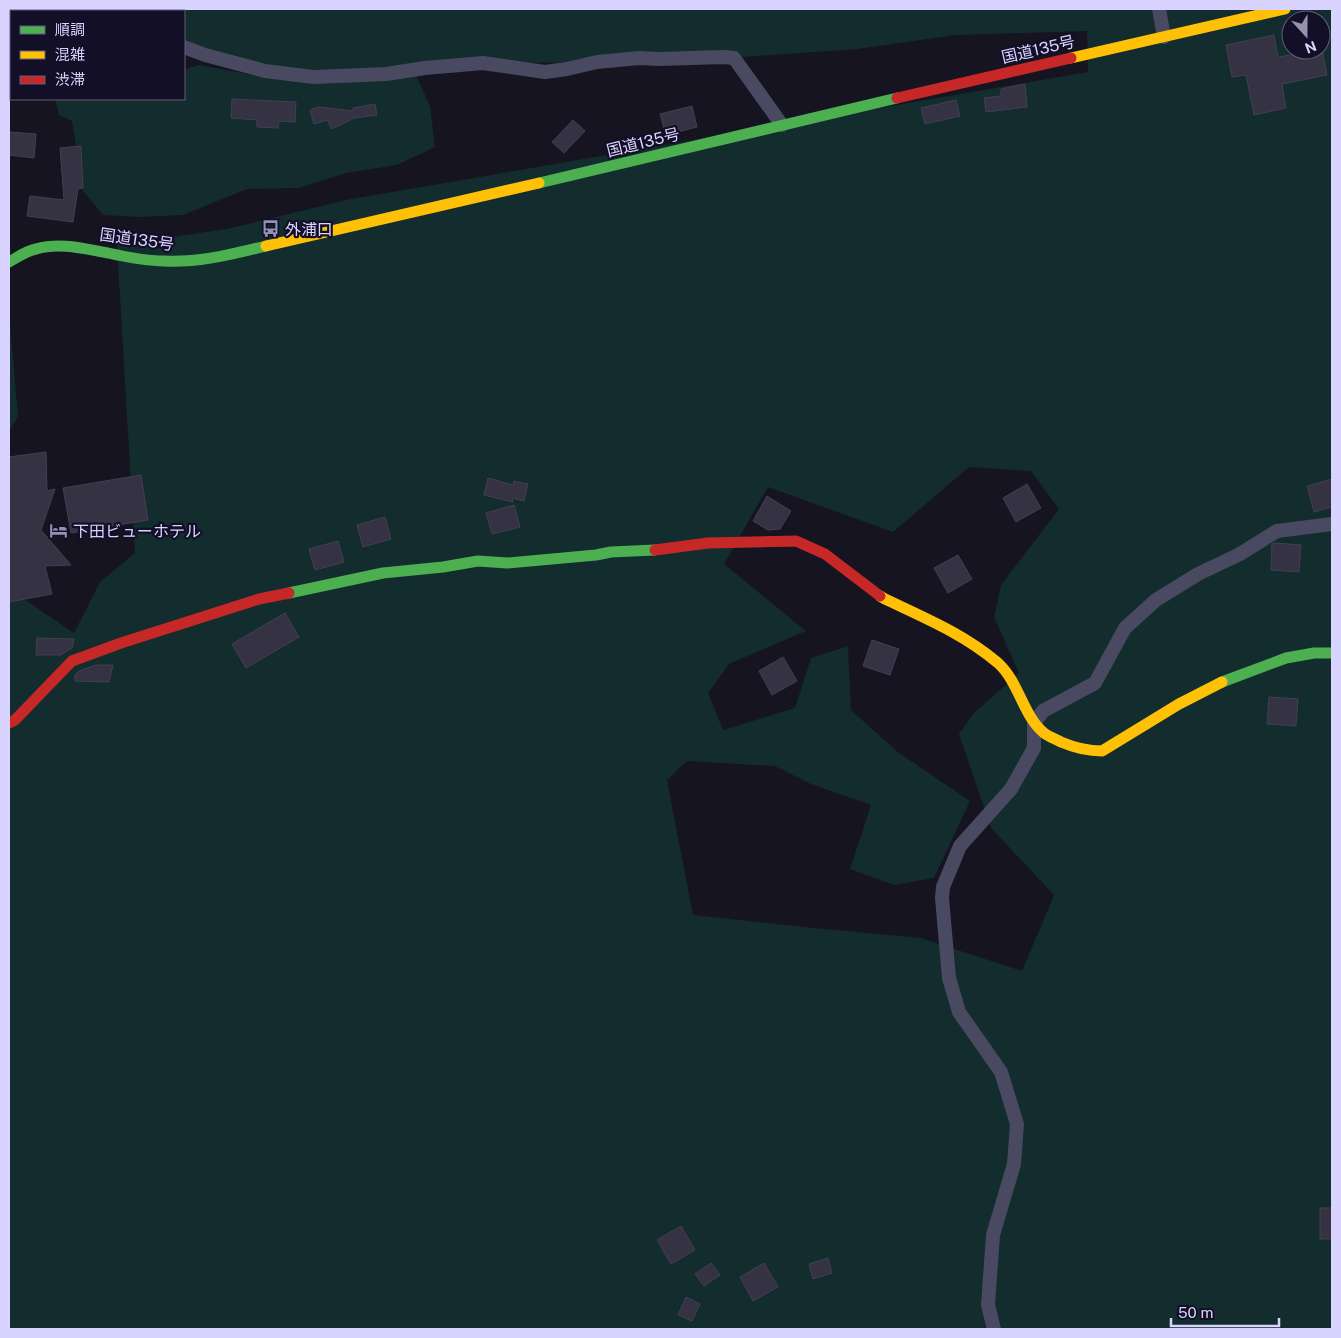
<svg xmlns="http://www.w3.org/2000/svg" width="1341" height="1338" font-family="'Public Sans','Noto Sans JP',sans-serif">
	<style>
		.green { fill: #132c2d; fill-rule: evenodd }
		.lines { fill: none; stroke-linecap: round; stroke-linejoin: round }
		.stream { stroke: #0d2144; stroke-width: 4.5 }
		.building { fill: #343243; stroke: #433f54 }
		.street { stroke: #4a4962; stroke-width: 14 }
		.fast { stroke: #4caf50; stroke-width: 11 }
		.slow { stroke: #ffc107; stroke-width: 11 }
		.jam { stroke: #c62828; stroke-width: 11 }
		.labels { text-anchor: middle; stroke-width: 4.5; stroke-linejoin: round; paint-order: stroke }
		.street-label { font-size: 16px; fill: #d9d4ff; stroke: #130f26 }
		.poi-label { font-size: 16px; fill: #d9d4ff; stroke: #130f26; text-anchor: start }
	</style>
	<rect width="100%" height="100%" fill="#161421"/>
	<!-- green -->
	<g class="green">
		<path d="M 116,9 L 1332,9 L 1332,1329 L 9,1329 L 9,589 L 74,633 L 100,582 L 135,553 L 117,245 L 227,229 L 346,200 L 1088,72 L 1087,31 L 956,35 L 857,49 L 671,62 L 481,63 L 416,75 L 430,106 L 435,147 L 397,165 L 346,173 L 298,188 L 247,189 L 183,215 L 140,217 L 103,215 L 83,191 L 72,121 L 59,115 L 55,99 L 184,99 L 184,70 L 198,65 L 280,80 L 351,75 L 265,71 L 184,46 L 184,11 L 121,11 ZM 1291,20 L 1321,20 L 1321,50 L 1291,50 ZM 969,467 L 1031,471 L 1059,509 L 1001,585 L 994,617 L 1019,673 L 973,714 L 959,734 L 991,828 L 1054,895 L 1022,971 L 921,938 L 814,928 L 693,915 L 667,780 L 687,761 L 775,766 L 811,784 L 871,805 L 850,869 L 894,885 L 934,878 L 970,801 L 899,753 L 851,710 L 848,646 L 811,658 L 795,708 L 723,730 L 708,693 L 729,664 L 806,631 L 724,564 L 768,487 L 893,532 Z"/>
		<polygon points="9,312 18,417 9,431"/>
	</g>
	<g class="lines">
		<!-- stream -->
		<polyline class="stream" points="9,64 11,64"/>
	</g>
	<!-- building -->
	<g class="building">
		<polygon points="1274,35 1278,57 1321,50 1322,49 1327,75 1282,84 1286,108 1254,115 1246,75 1232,77 1226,45"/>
		<polygon points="1025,84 1027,107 986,112 984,98 1001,96 1001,89"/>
		<polygon points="232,99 296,102 295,122 279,121 278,128 257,127 257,120 231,118"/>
		<polygon points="956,100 960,116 925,124 921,108"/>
		<polygon points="375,104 377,115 354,118 332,129 327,120 314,124 310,110 318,107 353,111 353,108"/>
		<polygon points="692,106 697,127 666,135 660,114"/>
		<polygon points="573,120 585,131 564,153 552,142"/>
		<polygon points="10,132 36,134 34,158 9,155"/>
		<polygon points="81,146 83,188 78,189 73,222 27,216 30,196 64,200 60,148"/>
		<polygon points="46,452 47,491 55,489 41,530 71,565 45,566 52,594 9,602 9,457"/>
		<polygon points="141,475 148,520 71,533 63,488"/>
		<polygon points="488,478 513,485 514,481 528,484 524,501 512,498 513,502 484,495"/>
		<polygon points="1332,479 1332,507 1314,512 1307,486"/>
		<polygon points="1027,484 1041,508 1016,522 1003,498"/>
		<polygon points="767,496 791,511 780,529 768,530 753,521"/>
		<polygon points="514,505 520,527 492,534 486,513"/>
		<polygon points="385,517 391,539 363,547 357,525"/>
		<polygon points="338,541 344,562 315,570 309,549"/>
		<polygon points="1274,543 1301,545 1299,572 1271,570 1272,544"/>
		<polygon points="958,555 972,579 948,593 934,568"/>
		<polygon points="285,613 299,637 246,668 232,644"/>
		<polygon points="37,638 74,639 72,648 68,650 61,655 36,655"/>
		<polygon points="872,640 899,649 890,675 863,666"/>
		<polygon points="783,657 797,681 772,695 759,671"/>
		<polygon points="96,665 113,665 109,682 75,681 75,675 79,671"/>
		<polygon points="1269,697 1298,699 1296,726 1267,724"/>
		<rect x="1320" y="1208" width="12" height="31"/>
		<polygon points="681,1226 695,1250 671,1264 657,1240"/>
		<polygon points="828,1258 832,1273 813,1279 809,1264"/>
		<polygon points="711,1263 720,1275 704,1286 695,1274"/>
		<polygon points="764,1263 778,1287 753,1301 740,1277"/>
		<polygon points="686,1297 700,1304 692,1321 678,1315"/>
	</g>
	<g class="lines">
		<!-- street -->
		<g class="street">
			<polyline points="114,9 117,11"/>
			<polyline points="1159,9 1164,37"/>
			<polyline points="184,47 205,55 265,71 313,77 386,74 425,68 483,63 545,72 567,69 597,62 639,58 659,59 723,57 734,58 782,125"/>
			<polyline points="994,1329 988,1305 993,1235 1014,1164 1017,1124 1001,1072 959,1012 949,978 942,898 943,887 960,846 1011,789 1034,748 1034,723 1043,711 1095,683 1125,628 1156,600 1198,574 1240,554 1277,531 1332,524"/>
		</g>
		<!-- fast -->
		<g class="fast">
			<polyline points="539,183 897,98"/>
			<path d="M 9,262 C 18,257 26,251 36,249 C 60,242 85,249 108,253 C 126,257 145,261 164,261 C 199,263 232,254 266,246"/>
			<polyline points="289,593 383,573 443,567 478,561 507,563 596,555 611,552 655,550"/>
			<polyline points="1222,682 1286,658 1314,653 1332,653"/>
		</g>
		<!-- slow -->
		<g class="slow">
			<polyline points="1071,58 1285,9"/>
			<polyline points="266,246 539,183"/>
			<path d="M 880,596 L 885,599 C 925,618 964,634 998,663 C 1019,682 1023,716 1044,733 C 1049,737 1056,739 1061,742 C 1075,748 1087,751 1102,751 L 1179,704 L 1222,682"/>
		</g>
		<!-- jam -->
		<g class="jam">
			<polyline points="897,98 1071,58"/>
			<polyline points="655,550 708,543 796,541 825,554 880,596"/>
			<polyline points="9,723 15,720 72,661 121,643 259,599 289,593"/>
		</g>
	</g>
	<!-- icons -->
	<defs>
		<symbol id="bus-bare" viewBox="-9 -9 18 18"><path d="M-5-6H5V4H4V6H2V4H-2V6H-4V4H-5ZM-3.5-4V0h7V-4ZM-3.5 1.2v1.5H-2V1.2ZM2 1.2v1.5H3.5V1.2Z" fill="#9591b1" stroke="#130f26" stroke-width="2.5" paint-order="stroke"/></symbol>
		<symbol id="hotel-bare" viewBox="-9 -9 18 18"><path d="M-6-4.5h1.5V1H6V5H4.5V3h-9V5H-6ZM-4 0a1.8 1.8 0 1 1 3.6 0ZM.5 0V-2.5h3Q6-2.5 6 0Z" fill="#9591b1" stroke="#130f26" stroke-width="2.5" paint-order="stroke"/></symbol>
	</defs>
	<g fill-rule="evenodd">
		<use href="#bus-bare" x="258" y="216" width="25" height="25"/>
		<use href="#hotel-bare" x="46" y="518" width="25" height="25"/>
	</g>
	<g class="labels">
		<!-- street labels -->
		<g class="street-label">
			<text transform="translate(1038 49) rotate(-13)" y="6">国道135号</text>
			<text transform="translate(643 142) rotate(-14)" y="6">国道135号</text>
			<text transform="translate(137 239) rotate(8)" y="6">国道135号</text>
		</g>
		<!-- poi labels -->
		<g class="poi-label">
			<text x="285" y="235">外浦口</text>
			<text x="73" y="537">下田ビューホテル</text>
		</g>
	</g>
	<!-- border -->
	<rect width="1341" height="1338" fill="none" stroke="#d9d4ff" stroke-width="20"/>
	<!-- legend -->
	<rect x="10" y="10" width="175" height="90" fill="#130f26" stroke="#625e7d"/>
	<rect x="20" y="26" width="25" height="8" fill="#4caf50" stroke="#625e7d"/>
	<text x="55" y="35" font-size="15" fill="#d9d4ff">順調</text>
	<rect x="20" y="51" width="25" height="8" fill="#ffc107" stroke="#625e7d"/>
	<text x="55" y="60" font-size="15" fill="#d9d4ff">混雑</text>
	<rect x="20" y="76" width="25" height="8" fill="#c62828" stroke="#625e7d"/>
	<text x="55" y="85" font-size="15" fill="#d9d4ff">渋滞</text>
	<!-- north arrow -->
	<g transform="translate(1306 35) rotate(159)"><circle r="24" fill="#130f26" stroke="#625e7d"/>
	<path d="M0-4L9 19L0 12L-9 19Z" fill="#9591b1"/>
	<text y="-8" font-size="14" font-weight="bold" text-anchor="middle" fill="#d9d4ff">N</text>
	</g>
	<!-- scale -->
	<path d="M1171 1318v8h108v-8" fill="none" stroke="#d9d4ff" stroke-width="2.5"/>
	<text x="1178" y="1318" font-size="15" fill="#d9d4ff" stroke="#130f26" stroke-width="4" paint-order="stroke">50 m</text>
</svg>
